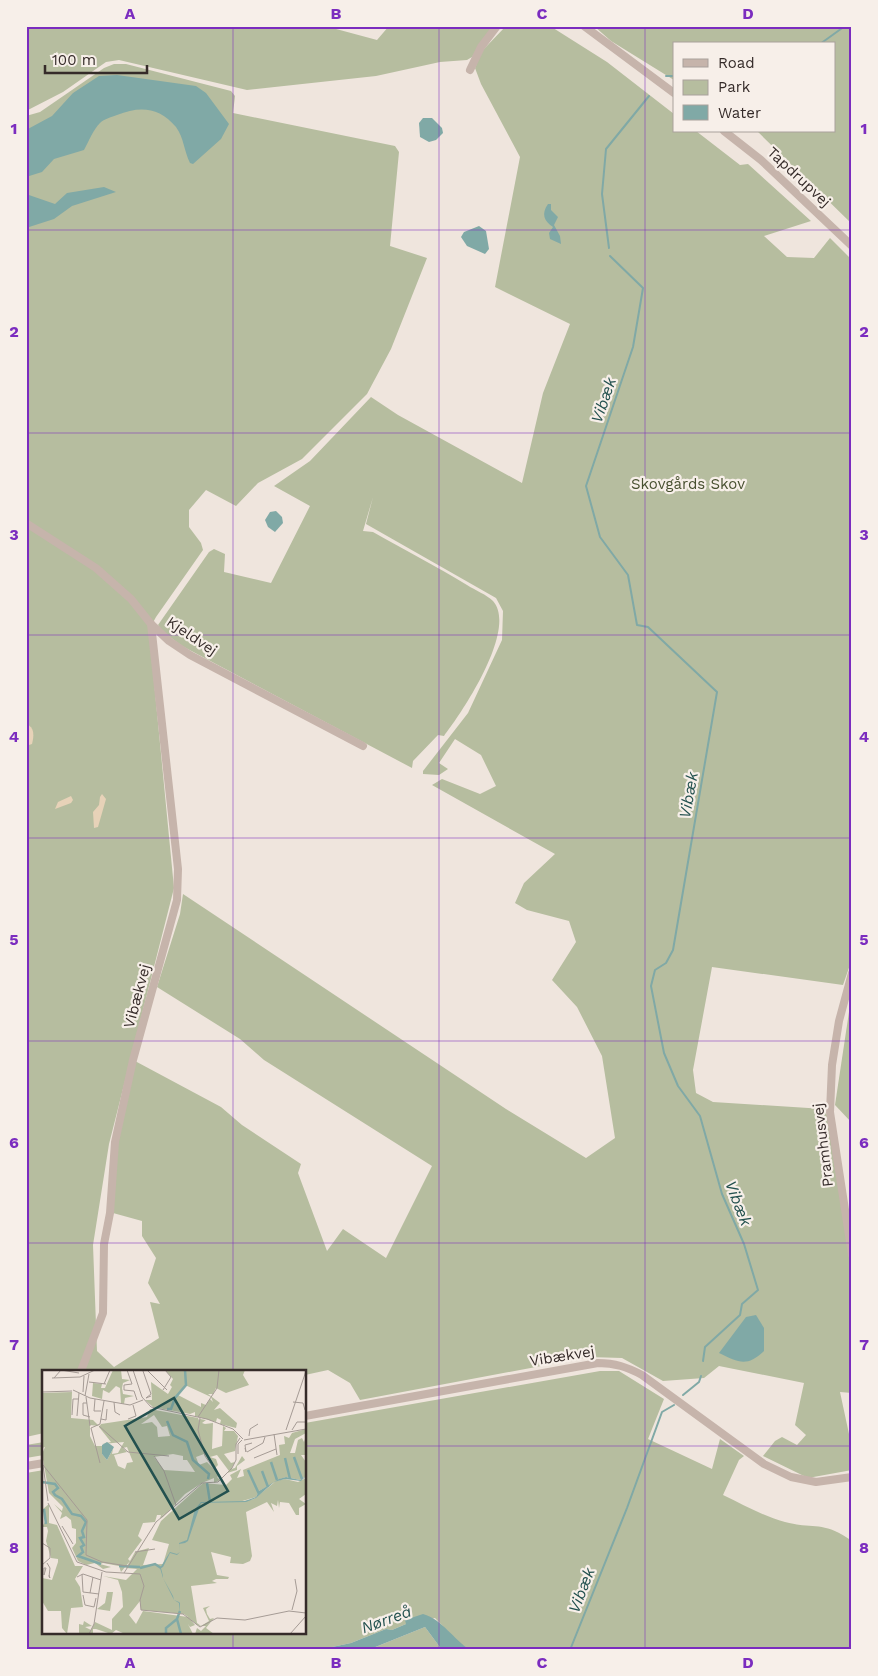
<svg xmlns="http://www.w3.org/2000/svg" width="878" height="1676" font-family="'Work Sans',sans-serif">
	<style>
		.green { fill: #b6bd9f }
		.sand { fill: #e7d2b8 }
		.water { fill: #80a9a6 }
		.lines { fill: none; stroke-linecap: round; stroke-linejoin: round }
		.stream { stroke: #80a9a6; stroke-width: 2 }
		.minor { stroke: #c6b4ab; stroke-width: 8 }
		.grid { fill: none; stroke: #7b2cbf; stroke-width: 1; stroke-opacity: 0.55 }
		.labels { text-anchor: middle; stroke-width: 4.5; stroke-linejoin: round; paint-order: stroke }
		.street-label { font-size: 15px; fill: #352b29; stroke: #f7efe9 }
		.park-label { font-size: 15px; fill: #485030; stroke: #f7efe9 }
		.water-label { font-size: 16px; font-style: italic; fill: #23514f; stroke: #f7efe9 }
		.inset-river { fill: none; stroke: #80a9a6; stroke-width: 2.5 }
		.inset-road { fill: none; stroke: #a59b95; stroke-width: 1 }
		.view { fill: #23514f; fill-opacity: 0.15; stroke: #23514f; stroke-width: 2.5 }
		.inset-edge { fill: none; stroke: #352b29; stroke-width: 2.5 }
		.neatline { fill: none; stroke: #7b2cbf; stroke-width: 2 }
		.grid-label { font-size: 16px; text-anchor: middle; font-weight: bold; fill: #7b2cbf }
	</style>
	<rect width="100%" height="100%" fill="#efe5dd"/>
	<!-- green -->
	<g class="green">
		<polygon points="26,26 325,26 377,40 389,26 493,26 472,57 467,60 440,62 376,76 247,90 119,60 106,62 63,92 26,111"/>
		<path d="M 506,26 L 550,26 L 607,62 L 674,114 L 674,131 L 696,131 L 740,165 L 748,164 L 811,221 L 764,236 L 787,257 L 814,258 L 830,238 L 852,260 L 852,959 L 843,985 L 712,967 L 693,1070 L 696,1093 L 713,1102 L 824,1109 L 829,1119 L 852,1273 L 852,1393 L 840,1392 L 852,1448 L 852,1470 L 808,1478 L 763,1456 L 775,1441 L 782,1437 L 797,1445 L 806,1435 L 795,1425 L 804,1383 L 719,1366 L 704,1378 L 663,1381 L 622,1358 L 589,1357 L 360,1400 L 350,1383 L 328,1370 L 305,1375 L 305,1371 L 44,1371 L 44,1433 L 26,1437 L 26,116 L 40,112 L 104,68 L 114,64 L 126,64 L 231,91 L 235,96 L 233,113 L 395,146 L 399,152 L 390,246 L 427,258 L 391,349 L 367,394 L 302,459 L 258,483 L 236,506 L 206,490 L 189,510 L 189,527 L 201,543 L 203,550 L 156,617 L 149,630 L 174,888 L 109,1144 L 93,1245 L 97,1351 L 114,1367 L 159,1338 L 150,1302 L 160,1304 L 148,1283 L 156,1258 L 142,1236 L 142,1221 L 113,1213 L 117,1141 L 135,1061 L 221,1107 L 242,1125 L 301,1164 L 298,1173 L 327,1251 L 343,1229 L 386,1258 L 432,1166 L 264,1060 L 240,1039 L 157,987 L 180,914 L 183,894 L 506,1109 L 586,1158 L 615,1138 L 602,1056 L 577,1007 L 552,980 L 576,942 L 569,921 L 527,910 L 515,903 L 524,883 L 555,854 L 432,785 L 442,779 L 480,794 L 496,786 L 481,755 L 455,739 L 439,763 L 448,769 L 439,775 L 423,774 L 423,771 L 468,713 L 502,640 L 503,611 L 496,598 L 366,524 L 373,497 L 363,531 L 373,532 C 405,550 436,566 467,585 C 475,590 487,595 493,601 C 518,629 462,713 444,736 L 438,735 L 413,761 L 412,768 L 182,646 L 162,631 L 158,625 L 209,552 L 214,549 L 225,554 L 224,572 L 271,583 L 310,506 L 274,486 L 310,461 L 371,397 L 398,415 L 522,483 L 543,393 L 570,324 L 495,287 L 520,157 L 481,84 L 475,68 L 482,51 Z"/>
		<polygon points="594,26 852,26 852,224 757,131 834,131 834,44 674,44 674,80 611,41"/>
		<polygon points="852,992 852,1123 835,1105"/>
		<path d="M 600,1371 L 619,1371 L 664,1399 L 648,1439 L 712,1469 L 720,1439 L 744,1456 L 739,1460 L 723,1495 C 744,1505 763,1516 785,1522 C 816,1530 822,1520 852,1541 L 852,1650 L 470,1650 L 459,1643 L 435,1618 L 406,1624 L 392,1630 L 386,1629 L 351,1643 L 318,1650 L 26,1650 L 26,1473 L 44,1470 L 44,1632 L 305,1632 L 305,1423 Z"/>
		<polygon points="44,1442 44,1455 26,1458 26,1445"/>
		<polygon points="425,1627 442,1650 368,1650"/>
	</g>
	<!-- sand -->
	<g class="sand">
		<path d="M 26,724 C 35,727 34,736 32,744 L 26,746 Z"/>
		<polygon points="102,794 106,799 98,827 94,828 93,812 99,805 100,797"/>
		<polygon points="71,796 73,800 71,803 55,809 58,802"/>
	</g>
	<!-- water -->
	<g class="water">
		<path d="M 117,75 L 196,86 L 206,93 L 229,124 L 221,139 L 193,164 L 190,163 C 184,151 184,138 176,127 C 159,107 140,106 117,115 C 112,117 104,119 100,123 C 93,130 89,141 84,150 L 54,159 L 42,172 L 26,177 L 26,130 L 52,116 L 73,93 L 99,76 Z"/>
		<polygon points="423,118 432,118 442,128 443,133 436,140 429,142 420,137 419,123"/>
		<polygon points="104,187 116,192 72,206 54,219 26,228 26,194 55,204 67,193"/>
		<path d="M 548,204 L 551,204 L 551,210 L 558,217 L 554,225 L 560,236 L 561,244 L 550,239 L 549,233 L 553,227 C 544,221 541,214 548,204 Z"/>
		<polygon points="479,226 486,231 489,249 485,254 467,246 461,237 464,232"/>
		<polygon points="276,511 282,517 283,523 275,532 268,527 265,520 270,512"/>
		<path d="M 756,1315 L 764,1328 L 764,1351 C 747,1367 739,1363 719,1353 L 746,1317 Z"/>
		<path d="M 423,1614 C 443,1620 453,1639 470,1650 L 442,1650 L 425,1627 L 368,1650 L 318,1650 L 351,1643 L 386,1629 L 392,1630 L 406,1624 L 405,1620 Z"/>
	</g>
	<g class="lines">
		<!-- stream -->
		<g class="stream">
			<polyline points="820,44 845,26"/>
			<polyline points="666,76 674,76"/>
			<polyline points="609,248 602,194 606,149 649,96"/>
			<polyline points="610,256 643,288 633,347 586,486 600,537 628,575 637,625 648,627 717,692 673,950 666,963 655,970 651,986 664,1053 678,1086 700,1116 722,1194 744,1244 758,1290 742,1304 740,1315 705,1347 703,1361"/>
			<polyline points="683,1395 699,1382 701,1376"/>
			<polyline points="570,1650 627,1508 662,1412 674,1405"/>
		</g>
		<!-- minor -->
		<g class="minor">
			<polyline points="584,26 674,93"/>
			<polyline points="470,70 481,47 497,26"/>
			<polyline points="724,131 761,160 852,246"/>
			<polyline points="26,523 96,568 131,599 151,624 169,641 190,655 363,746"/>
			<polyline points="852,973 839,1021 832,1065 830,1112 852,1255"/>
			<polyline points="81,1371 103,1313 104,1244 110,1213 115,1142 133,1060 177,900 178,869 151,624"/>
			<path d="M 305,1416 L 598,1363 C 615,1363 627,1367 642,1375 L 764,1464 L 791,1477 L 816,1482 L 852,1477"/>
			<polyline points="26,1466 44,1463"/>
		</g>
	</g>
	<!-- grid -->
	<path class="grid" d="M 233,26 L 233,1371M 439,26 L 439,1650M 645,26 L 645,1650M 26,230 L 852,230M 26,433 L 852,433M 26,635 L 852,635M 26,838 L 852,838M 26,1041 L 852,1041M 26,1243 L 852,1243M 26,1446 L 44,1446M 305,1446 L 852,1446M 233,1632 L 233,1650"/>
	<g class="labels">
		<!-- street labels -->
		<g class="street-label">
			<text transform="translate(799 177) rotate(43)" y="5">Tapdrupvej</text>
			<text transform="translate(192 636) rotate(34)" y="5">Kjeldvej</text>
			<text transform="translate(137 996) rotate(-75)" y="5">Vibækvej</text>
			<text transform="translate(823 1145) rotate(-97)" y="5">Pramhusvej</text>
			<text transform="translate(562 1356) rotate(-9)" y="5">Vibækvej</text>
		</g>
		<!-- park labels -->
		<g class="park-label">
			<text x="688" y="489">Skovgårds Skov</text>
		</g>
		<!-- water labels -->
		<g class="water-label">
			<text transform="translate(603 400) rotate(-71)" y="6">Vibæk</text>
			<text transform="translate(688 795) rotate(-80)" y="6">Vibæk</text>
			<text transform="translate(739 1203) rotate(69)" y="6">Vibæk</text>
			<text transform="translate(581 1590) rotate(-69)" y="6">Vibæk</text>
			<text transform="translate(386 1619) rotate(-20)" y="6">Nørreå</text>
		</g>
	</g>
	<!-- overview -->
	<g transform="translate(42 1370)">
		<rect width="264" height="264" fill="#efe5dd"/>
		<path d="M 71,0 L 79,0 L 80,9 L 88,10 L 81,13 L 80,18 L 81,24 L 92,26 L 83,28 L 82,34 L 79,33 L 78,18 L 74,16 L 67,23 L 61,20 L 60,29 L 50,26 L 51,13 L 60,14 L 59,18 L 63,18 ZM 123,0 L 203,0 L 201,5 L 207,15 L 184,23 L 174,18 L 171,24 L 166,24 L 178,33 L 172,40 L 178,38 L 195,53 L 194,58 L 178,54 L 179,50 L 175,48 L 174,52 L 153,46 L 153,42 L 148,44 L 111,37 L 103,30 L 110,30 L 109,12 L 126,24 L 130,17 L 128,15 L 131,9 ZM 143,15 L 169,27 L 171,32 L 168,29 L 164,35 L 159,33 L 159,37 L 136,25 ZM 30,22 L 29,48 L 51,50 L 57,56 L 48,55 L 48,66 L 53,76 L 60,76 L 60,84 L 65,90 L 71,79 L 70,84 L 76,83 L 82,72 L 60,74 L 69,72 L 57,57 L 59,54 L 105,47 L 108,39 L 156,48 L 158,53 L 158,49 L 164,50 L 160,53 L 163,54 L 171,53 L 170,79 L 180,76 L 181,56 L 184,58 L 182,61 L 192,61 L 196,66 L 193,81 L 182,84 L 189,93 L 193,92 L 189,99 L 193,98 L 200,86 L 203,90 L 195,96 L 195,100 L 185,103 L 187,101 L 175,85 L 168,87 L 174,89 L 176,95 L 173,98 L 162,84 L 154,87 L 157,95 L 165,92 L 178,105 L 175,107 L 178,110 L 172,113 L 172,108 L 160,113 L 143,124 L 119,149 L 123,143 L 118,149 L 119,145 L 115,145 L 113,152 L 101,153 L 96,166 L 100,170 L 86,189 L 88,191 L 93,182 L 107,178 L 101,195 L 121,194 L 127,174 L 110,170 L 119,151 L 161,113 L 184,115 L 190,109 L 188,105 L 199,99 L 195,108 L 202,106 L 201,100 L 238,85 L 237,75 L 243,74 L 242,66 L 247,68 L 250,63 L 264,59 L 264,63 L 253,69 L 248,83 L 253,83 L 256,70 L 260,68 L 262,72 L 264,66 L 264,85 L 259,85 L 264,92 L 264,106 L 258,110 L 244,107 L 238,109 L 217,121 L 214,127 L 197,132 L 212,129 L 234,111 L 243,109 L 256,112 L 264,108 L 264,124 L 257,129 L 264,134 L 257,138 L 257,145 L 254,145 L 247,133 L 238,132 L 237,138 L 236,130 L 235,136 L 229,133 L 232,142 L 225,132 L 204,142 L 210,186 L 208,191 L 201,194 L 188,193 L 189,187 L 169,182 L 175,205 L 187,207 L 186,209 L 174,209 L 170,211 L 175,213 L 149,216 L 155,253 L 159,256 L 167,251 L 161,238 L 168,236 L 164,239 L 165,244 L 168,249 L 172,248 L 164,258 L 172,264 L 153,264 L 155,258 L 159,261 L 164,256 L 158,256 L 155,255 L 148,249 L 153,255 L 148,257 L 146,254 L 151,264 L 83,264 L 74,260 L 69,264 L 54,259 L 51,259 L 51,264 L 37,264 L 37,254 L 41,255 L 42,251 L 50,256 L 43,257 L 49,260 L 53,252 L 70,260 L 70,249 L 81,237 L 80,222 L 76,210 L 61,206 L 84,210 L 95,199 L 84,198 L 88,191 L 79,202 L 77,196 L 61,193 L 58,194 L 69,197 L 61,199 L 53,193 L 44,195 L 36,191 L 30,178 L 34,173 L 34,159 L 30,158 L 29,150 L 24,146 L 18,149 L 20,143 L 12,134 L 20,141 L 21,137 L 7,123 L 0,84 L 3,77 L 0,78 L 0,23 ZM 112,45 L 120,57 L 125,56 L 128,66 L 116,67 L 115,57 L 110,52 L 99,54 ZM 85,77 L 91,92 L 85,93 L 83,99 L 76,96 L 72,85 L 85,82 L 81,78 ZM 131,84 L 141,86 L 141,90 L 145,90 L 153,102 L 122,100 L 112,87 ZM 98,231 L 99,240 L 142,244 L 146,247 L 101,241 L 94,254 L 87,245 ZM 7,134 L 7,153 L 15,155 L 33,196 L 41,196 L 33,209 L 38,217 L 41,237 L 29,238 L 25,264 L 20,258 L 19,241 L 6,241 L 0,231 L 0,208 L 10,210 L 16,192 L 16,189 L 9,188 L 4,171 L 6,161 L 5,157 L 0,157 L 4,150 L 1,139 ZM 65,222 L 71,222 L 68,241 L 55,239 L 63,233 Z" fill="#b6bd9f" fill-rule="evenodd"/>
		<path d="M 65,72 L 72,77 L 65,90 L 60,84 L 60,75 ZM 264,106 L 259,111 L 243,109 L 232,112 L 214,128 L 204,132 L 159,133 L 146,171 L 143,173 L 137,174 L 138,182 L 135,185 L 128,183 L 121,197 L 119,198 L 121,206 L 121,208 L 131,226 L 132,230 L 137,232 L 138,233 L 137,243 L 137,233 L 132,230 L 121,208 L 118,198 L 128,182 L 135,184 L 138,182 L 137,173 L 145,170 L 153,139 L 159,132 L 203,131 L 214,127 L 217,121 L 237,109 L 244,107 L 258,110 Z" fill="#80a9a6"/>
		<path class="inset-river" d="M 125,39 L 129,39 L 133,28 L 144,15 L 143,0M 125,51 L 131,65 L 145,72 L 151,90 L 167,104 L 166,109M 252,87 L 260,109M 243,88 L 248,109M 229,92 L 235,110M 206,100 L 217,124M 220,101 L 226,117M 0,112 L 13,114 L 16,118 L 11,122 L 13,125 L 20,129 L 30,144 L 39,146 L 44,152 L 40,161 L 42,167 L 38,168 L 42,175 L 39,177 L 41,182 L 36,186 L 59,194M 165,113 L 168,132M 2,139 L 4,154M 77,196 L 98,197M 98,198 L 113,194 L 119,198M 135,249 L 139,264M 124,264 L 124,258 L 135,249 L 138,241"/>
		<path class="inset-road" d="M 85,0 L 90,14 L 82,15 L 82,20 L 92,21 L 95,30M 91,0 L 100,27 L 109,37 L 165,49 L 191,59 L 201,69M 105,0 L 125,20M 101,1 L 109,24 L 104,28 L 109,26M 10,8 L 38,7 L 53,0M 12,8 L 19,0 L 37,3M 47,12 L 64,14M 62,14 L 68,0M 31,20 L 48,28 L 88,35 L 101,30M 121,20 L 129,7 L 123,0M 0,22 L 30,21M 41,22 L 42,6M 43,26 L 47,4M 44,27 L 48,56M 53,29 L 52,41 L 59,41M 72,32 L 73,42 L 78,45M 251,32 L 261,33 L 263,40M 45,33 L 41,33 L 41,45 L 48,47M 30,45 L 31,29 L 36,29M 35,46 L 37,23M 156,47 L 175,18 L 177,0M 158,48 L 156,60 L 163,86 L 179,109M 59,49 L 64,50 L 65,39M 86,49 L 94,46 L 91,35M 57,56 L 86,82 L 127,86M 244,60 L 264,1M 250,60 L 255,52 L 264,52M 232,64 L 235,85M 207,66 L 208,59 L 216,54M 202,70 L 264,59M 203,78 L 204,82 L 203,75 L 210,73M 205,82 L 221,73 L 223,67M 196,84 L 196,74 L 200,70M 112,86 L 122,101 L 134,135M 0,88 L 6,131M 212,88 L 234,79M 58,93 L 49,58 L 58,54 L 62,31M 1,95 L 45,150 L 44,185 L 60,192 L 85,196M 6,133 L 35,192 L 64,202 L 98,204 L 102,216 L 98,230 L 99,240 L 141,244 L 158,257 L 175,248 L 203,250 L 247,241 L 264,243M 20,156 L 31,174M 0,173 L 8,178 L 8,188 L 0,195M 93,182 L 113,179M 5,193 L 8,198 L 7,207 L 8,208 L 7,205M 2,198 L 4,198 L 2,205 ZM 82,203 L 114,152 L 160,113 L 176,112 L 190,98 L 194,90 L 194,74 L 198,68M 40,204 L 41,222 L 57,224M 35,207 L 41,204 L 59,210M 48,223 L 51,207M 41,225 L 43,235 L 52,237 L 54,228M 250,240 L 255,221 L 253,209M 47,264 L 52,254 L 60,202M 248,264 L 264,246"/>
		<path class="view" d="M 132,28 L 186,121 L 137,149 L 83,56 Z"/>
		<rect width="264" height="264" class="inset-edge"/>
	</g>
	<!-- border -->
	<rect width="878" height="1676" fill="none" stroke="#f7efe9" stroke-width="55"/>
	<!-- legend -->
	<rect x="673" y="42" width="162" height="90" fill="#f7efe9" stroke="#a9a19c"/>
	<rect x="683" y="59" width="25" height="8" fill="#c6b4ab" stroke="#a9a19c"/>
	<text x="718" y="68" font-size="15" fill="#352b29">Road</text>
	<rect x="683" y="80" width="25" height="15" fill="#b6bd9f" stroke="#a9a19c"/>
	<text x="718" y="92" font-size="15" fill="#352b29">Park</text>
	<rect x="683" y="105" width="25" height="15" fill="#80a9a6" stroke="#a9a19c"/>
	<text x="718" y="118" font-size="15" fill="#352b29">Water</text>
	<!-- scale -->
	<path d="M45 65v8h102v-8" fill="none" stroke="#352b29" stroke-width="2.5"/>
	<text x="52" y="65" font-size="15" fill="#352b29" stroke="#f7efe9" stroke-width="4" paint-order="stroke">100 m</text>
	<rect x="28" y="28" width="822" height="1620" class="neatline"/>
	<g class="grid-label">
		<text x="130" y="19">A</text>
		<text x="336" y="19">B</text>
		<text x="542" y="19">C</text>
		<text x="748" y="19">D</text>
		<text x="14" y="134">1</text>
		<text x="864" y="134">1</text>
		<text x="14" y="337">2</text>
		<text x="864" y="337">2</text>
		<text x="14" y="540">3</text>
		<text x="864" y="540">3</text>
		<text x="14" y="742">4</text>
		<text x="864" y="742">4</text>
		<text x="14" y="945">5</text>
		<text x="864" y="945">5</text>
		<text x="14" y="1148">6</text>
		<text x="864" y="1148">6</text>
		<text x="14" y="1350">7</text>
		<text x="864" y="1350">7</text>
		<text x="14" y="1553">8</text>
		<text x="864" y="1553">8</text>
		<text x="130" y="1668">A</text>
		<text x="336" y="1668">B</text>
		<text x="542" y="1668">C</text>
		<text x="748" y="1668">D</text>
	</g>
</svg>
